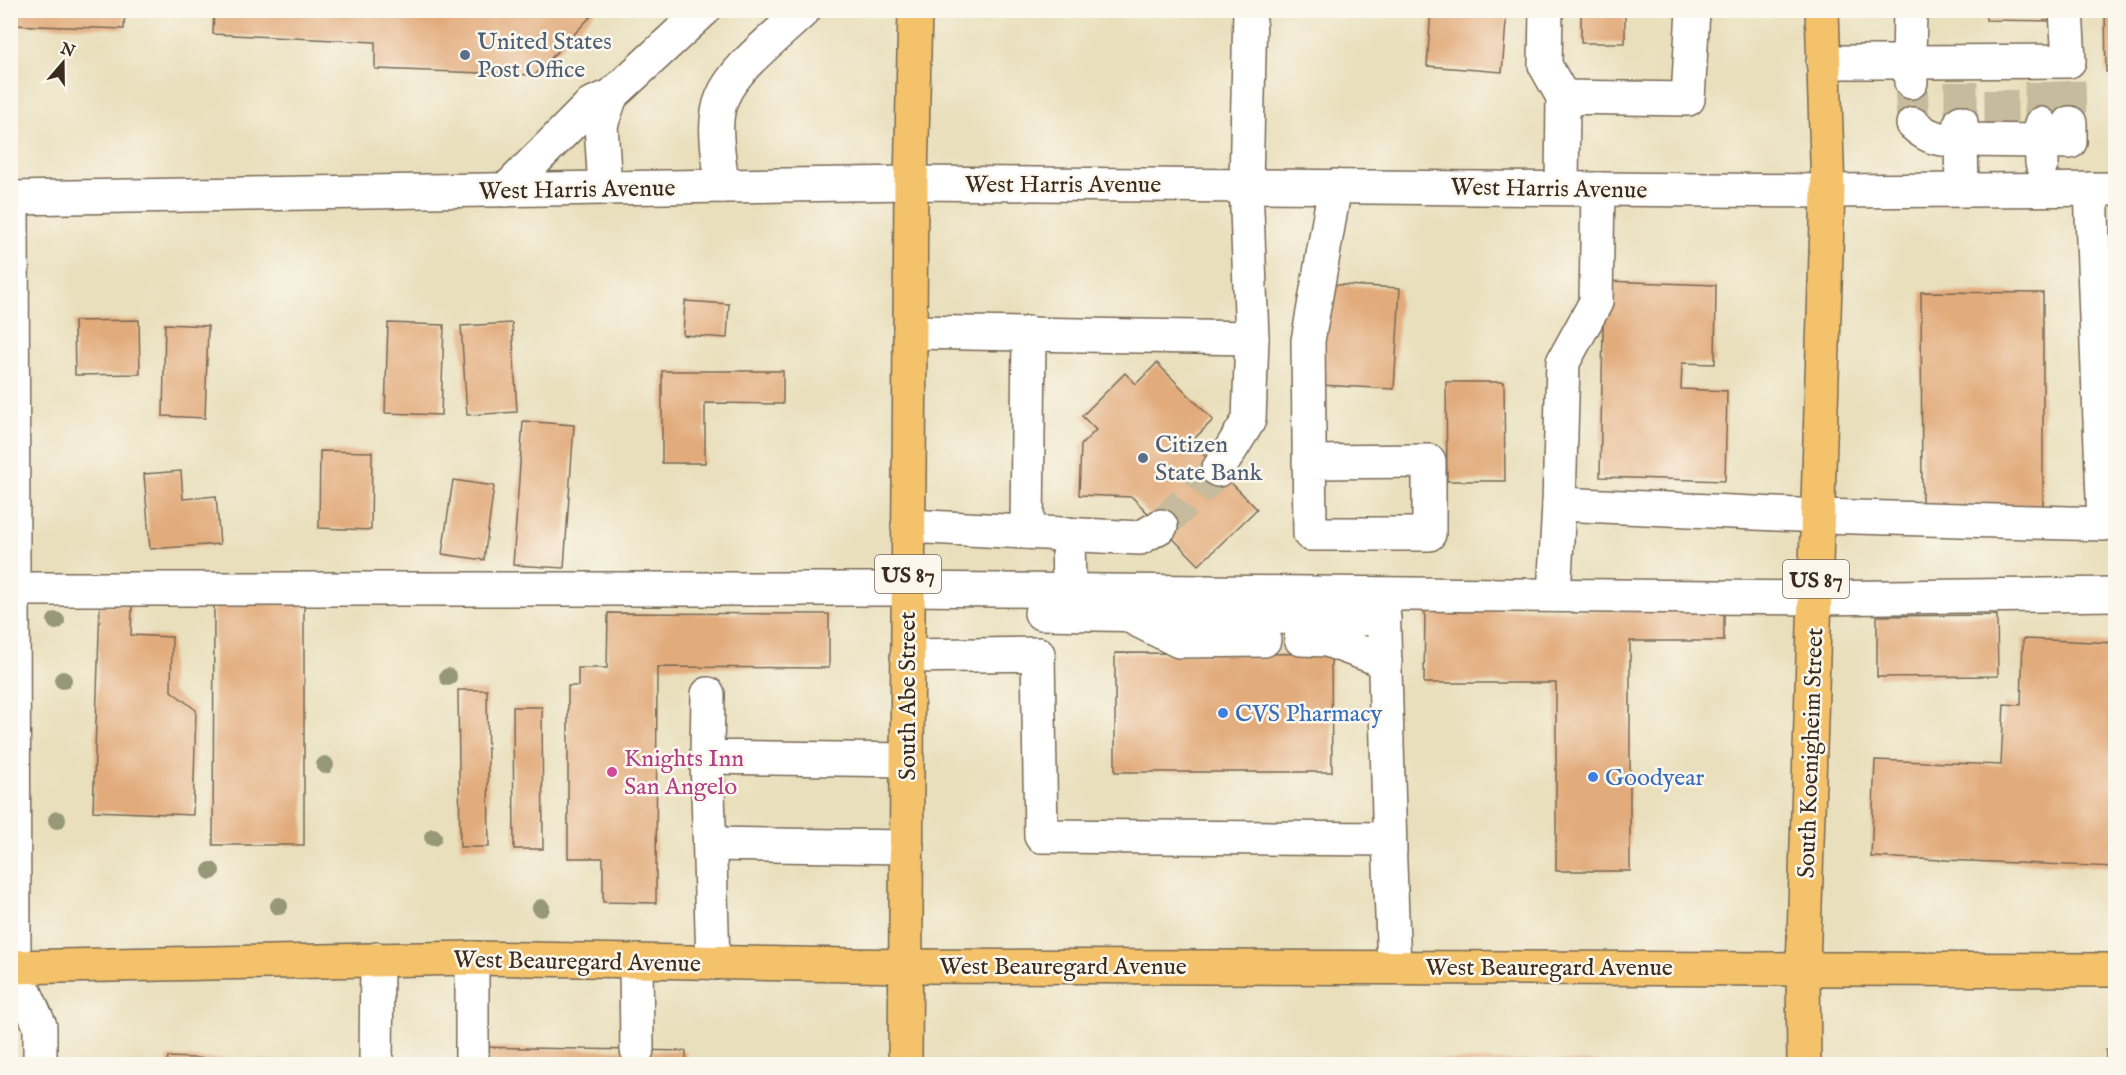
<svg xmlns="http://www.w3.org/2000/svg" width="2126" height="1075" font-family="'IM FELL English',serif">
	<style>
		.building { fill: #e2ab7c }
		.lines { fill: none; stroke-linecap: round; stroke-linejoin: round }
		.minor-tunnel { stroke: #c6bb9c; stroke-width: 33; stroke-dasharray: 33 16; stroke-linecap: butt }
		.minor-casing { stroke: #786955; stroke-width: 36 }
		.major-casing { stroke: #786955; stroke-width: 36 }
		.minor { stroke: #fff; stroke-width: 33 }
		.major { stroke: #f3c26a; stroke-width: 33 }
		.tree { fill: #969878 }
		.service-dot { fill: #5c6f8a; stroke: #fbf7ec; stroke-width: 2 }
		.shop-dot { fill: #3f7fe0; stroke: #fbf7ec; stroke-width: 2 }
		.hotel-dot { fill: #d1479c; stroke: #fbf7ec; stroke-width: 2 }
		.labels { text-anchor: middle; stroke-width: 5; stroke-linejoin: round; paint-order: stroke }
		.shield { fill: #fbf7ec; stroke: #75685c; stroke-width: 1.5 }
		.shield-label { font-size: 22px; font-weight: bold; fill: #3b2a1e }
		.service-label { font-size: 24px; fill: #4e5e75; stroke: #fbf7ec; text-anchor: start }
		.street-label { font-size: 24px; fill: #3b2a1e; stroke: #fbf7ec }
		.shop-label { font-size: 24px; fill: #366cbe; stroke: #fbf7ec; text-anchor: start }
		.hotel-label { font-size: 24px; fill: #b23c85; stroke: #fbf7ec; text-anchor: start }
	</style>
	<rect width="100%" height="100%" fill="#fbf7ec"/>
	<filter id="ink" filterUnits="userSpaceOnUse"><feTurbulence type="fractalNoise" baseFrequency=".0167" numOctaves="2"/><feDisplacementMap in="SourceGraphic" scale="12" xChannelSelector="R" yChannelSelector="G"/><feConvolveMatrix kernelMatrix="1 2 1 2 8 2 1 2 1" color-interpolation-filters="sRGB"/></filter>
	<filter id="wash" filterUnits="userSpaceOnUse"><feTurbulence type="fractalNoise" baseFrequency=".008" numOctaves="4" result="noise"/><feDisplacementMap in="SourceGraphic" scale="24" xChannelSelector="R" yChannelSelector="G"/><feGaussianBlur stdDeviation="1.35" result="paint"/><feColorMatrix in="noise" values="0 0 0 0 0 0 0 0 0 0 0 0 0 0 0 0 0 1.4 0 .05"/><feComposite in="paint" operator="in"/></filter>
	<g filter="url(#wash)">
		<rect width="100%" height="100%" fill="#e9dfbc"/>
		<g id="blocks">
			<!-- building -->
			<g class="building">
				<polygon points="10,10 125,10 124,29 10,25"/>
				<polygon points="214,10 597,10 535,75 375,69 375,42 213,34"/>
				<polygon points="1431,10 1507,10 1502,72 1427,66"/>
				<rect x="1581" y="10" width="44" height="33"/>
				<polygon points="1986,10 2052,10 2052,21 1986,20"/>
				<polygon points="2105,10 2116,10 2116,71 2106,72"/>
				<polygon points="1604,281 1716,285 1715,364 1682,363 1681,389 1727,391 1725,481 1600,477"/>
				<polygon points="1325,284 1400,288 1394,389 1320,385"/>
				<polygon points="1921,292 2043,293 2043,506 1922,506"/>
				<polygon points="685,301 729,304 727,338 683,335"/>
				<polygon points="139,320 140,374 75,375 74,321"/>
				<polygon points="388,323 444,325 441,415 385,413"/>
				<polygon points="512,323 517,412 467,415 461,326"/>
				<polygon points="165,324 208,326 205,418 163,416"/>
				<polygon points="1157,363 1213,420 1191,442 1257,509 1199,565 1132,497 1079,495 1081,445 1096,430 1082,416 1125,373 1136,384"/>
				<polygon points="662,371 783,371 783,404 705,403 705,463 662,463"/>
				<polygon points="1446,382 1504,382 1505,481 1447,481"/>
				<polygon points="523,421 574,425 564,568 513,565"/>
				<polygon points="320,451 372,452 371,530 319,528"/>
				<polygon points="181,471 183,499 216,496 220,544 150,549 144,474"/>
				<polygon points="453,480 494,486 484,560 442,554"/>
				<polygon points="214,603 304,603 304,845 213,845"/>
				<polygon points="100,604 132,606 131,635 172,637 171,691 196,710 193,815 93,811"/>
				<polygon points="1425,609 1724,611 1724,641 1630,641 1630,871 1556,871 1556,683 1424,683"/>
				<polygon points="608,613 829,614 829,668 657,667 656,903 603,902 603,858 568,858 568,686 578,686 578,668 607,668"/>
				<polygon points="1997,615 1998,676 1877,677 1877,616"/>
				<polygon points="2023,639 2116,643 2116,867 1871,857 1875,760 2001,765 2004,704 2021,705"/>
				<polygon points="1115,653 1331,654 1332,772 1115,772"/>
				<polygon points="458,690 487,690 489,847 460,847"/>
				<polygon points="513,707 542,707 543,849 514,849"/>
				<polygon points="477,1047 686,1051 686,1064 476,1064"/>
				<rect x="2106" y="1050" width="10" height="14"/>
				<polygon points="168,1057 321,1063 321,1064 167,1064"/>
				<polygon points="1438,1060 1599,1062 1599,1064 1438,1064"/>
			</g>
		</g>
	</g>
	<g filter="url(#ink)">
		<use href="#blocks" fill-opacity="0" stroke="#786955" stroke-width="1.5"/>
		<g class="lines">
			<!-- minor-tunnel -->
			<g class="minor-tunnel">
				<polyline points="2069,81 2070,123"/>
				<polyline points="1911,82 1913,124"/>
				<polyline points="1961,82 1961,122"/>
				<polyline points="2041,82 2041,124"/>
				<polyline points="2001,123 2001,82"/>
				<polyline points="1161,526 1218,470"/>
			</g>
			<defs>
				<g id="minor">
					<polyline points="1546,10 1545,65 1563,97"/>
					<polyline points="1910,10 1909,62 2069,61 2066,10"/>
					<polyline points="1823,62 1909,62 1911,82"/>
					<polyline points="1961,122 1961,140 2041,141 2041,124"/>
					<path d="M 1913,124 C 1929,139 1940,140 1961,140 L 1962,189"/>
					<polyline points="2042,163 2041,141 2070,142 2070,123"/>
					<path d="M 722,186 C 720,159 711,124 722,98 C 734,67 780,34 804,10"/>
					<polyline points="605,188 601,125 611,96"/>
					<polyline points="1562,188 1563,97 1688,99 1693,10"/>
					<polyline points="1598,189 1596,302 1563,362 1559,504 1820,516 2104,524 2091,189"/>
					<polyline points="506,190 591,104 611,96 704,10"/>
					<polyline points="10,198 911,183 1828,191 2116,189"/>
					<polyline points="12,198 14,967 40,1026 40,1064"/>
					<polyline points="910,332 1252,338"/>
					<polyline points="1309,462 1429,461 1429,534 1310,534 1308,341 1335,186"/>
					<polyline points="1218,470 1249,420 1252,338 1246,185 1250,10"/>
					<polyline points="908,526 1140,538 1161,526"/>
					<polyline points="1027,532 1029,333"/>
					<polyline points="1068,534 1069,591"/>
					<polyline points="10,589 908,589 1815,598 2116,594"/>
					<polyline points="1554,595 1559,504"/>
					<polyline points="1383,598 1390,851"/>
					<polyline points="1041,613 1384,619"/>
					<polyline points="1133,618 1179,641 1264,640"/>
					<polyline points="1301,639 1327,640 1385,661"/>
					<polyline points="907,656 1038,654 1041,836 1389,839 1394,967"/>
					<polyline points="708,694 707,757 907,760"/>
					<polyline points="707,757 713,963"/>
					<polyline points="710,844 907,847"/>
					<polyline points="636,961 637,1050"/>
					<polyline points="376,1064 377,959"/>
					<polyline points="472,1064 472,958"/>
				</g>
				<g id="major">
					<polyline points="10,967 472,958 907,966 2116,970"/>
					<polyline points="905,1064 911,183 915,10"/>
					<polyline points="1804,1064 1803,968 1828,191 1822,10"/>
				</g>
			</defs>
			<!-- minor casing -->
			<use href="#minor" class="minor-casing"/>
			<!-- major casing -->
			<use href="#major" class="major-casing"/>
			<!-- minor -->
			<use href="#minor" class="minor"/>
			<!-- major -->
			<use href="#major" class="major"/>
		</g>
		<!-- trees -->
		<g class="tree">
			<circle cx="56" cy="621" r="9"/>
			<circle cx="448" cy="677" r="9"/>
			<circle cx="63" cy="680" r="9"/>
			<circle cx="325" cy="765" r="9"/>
			<circle cx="57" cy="820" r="9"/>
			<circle cx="433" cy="837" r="9"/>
			<circle cx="211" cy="871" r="9"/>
			<circle cx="279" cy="906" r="9"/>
			<circle cx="541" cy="908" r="9"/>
		</g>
	</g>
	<!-- markers -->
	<g class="service-dot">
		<circle cx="465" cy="55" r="6"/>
		<circle cx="1143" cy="458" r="6"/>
	</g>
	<g class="shop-dot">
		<circle cx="1223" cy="713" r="6"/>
		<circle cx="1593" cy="777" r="6"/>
	</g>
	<circle class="hotel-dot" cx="612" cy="772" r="6"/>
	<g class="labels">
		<!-- shield labels -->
		<g class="shield">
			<rect x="875" y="555" width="66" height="38" rx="4.5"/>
			<rect x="1783" y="560" width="66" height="38" rx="4.5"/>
		</g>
		<g class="shield-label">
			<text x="908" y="582">US 87</text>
			<text x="1816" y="587">US 87</text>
		</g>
		<!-- service labels -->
		<g class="service-label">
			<text x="477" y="49">United States<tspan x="477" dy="28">Post Office</tspan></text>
			<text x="1155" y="452">Citizen<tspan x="1155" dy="28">State Bank</tspan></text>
		</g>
		<!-- street labels -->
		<g class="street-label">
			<text x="1063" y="192">West Harris Avenue</text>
			<text transform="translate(1549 188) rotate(1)" y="8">West Harris Avenue</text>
			<text transform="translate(577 189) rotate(-1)" y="8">West Harris Avenue</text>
			<text transform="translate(907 696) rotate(-90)" y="8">South Abe Street</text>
			<text transform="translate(1810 753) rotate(-88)" y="8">South Koenigheim Street</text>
			<text transform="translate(577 961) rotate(1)" y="8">West Beauregard Avenue</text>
			<text x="1063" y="974">West Beauregard Avenue</text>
			<text x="1549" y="975">West Beauregard Avenue</text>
		</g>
		<!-- shop labels -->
		<g class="shop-label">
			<text x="1235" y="721">CVS Pharmacy</text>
			<text x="1605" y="785">Goodyear</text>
		</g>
		<!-- hotel labels -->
		<g class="hotel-label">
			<text x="624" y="766">Knights Inn<tspan x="624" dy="28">San Angelo</tspan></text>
		</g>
	</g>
	<!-- margin -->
	<rect width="2126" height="1075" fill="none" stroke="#fbf7ec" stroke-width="36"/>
	<!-- north arrow -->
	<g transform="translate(63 63) rotate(20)" stroke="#fbf7ec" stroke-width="4.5" paint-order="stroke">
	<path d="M0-4.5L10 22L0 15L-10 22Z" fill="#3b2a1e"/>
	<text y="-9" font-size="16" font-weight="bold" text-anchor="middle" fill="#3b2a1e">N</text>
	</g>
</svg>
